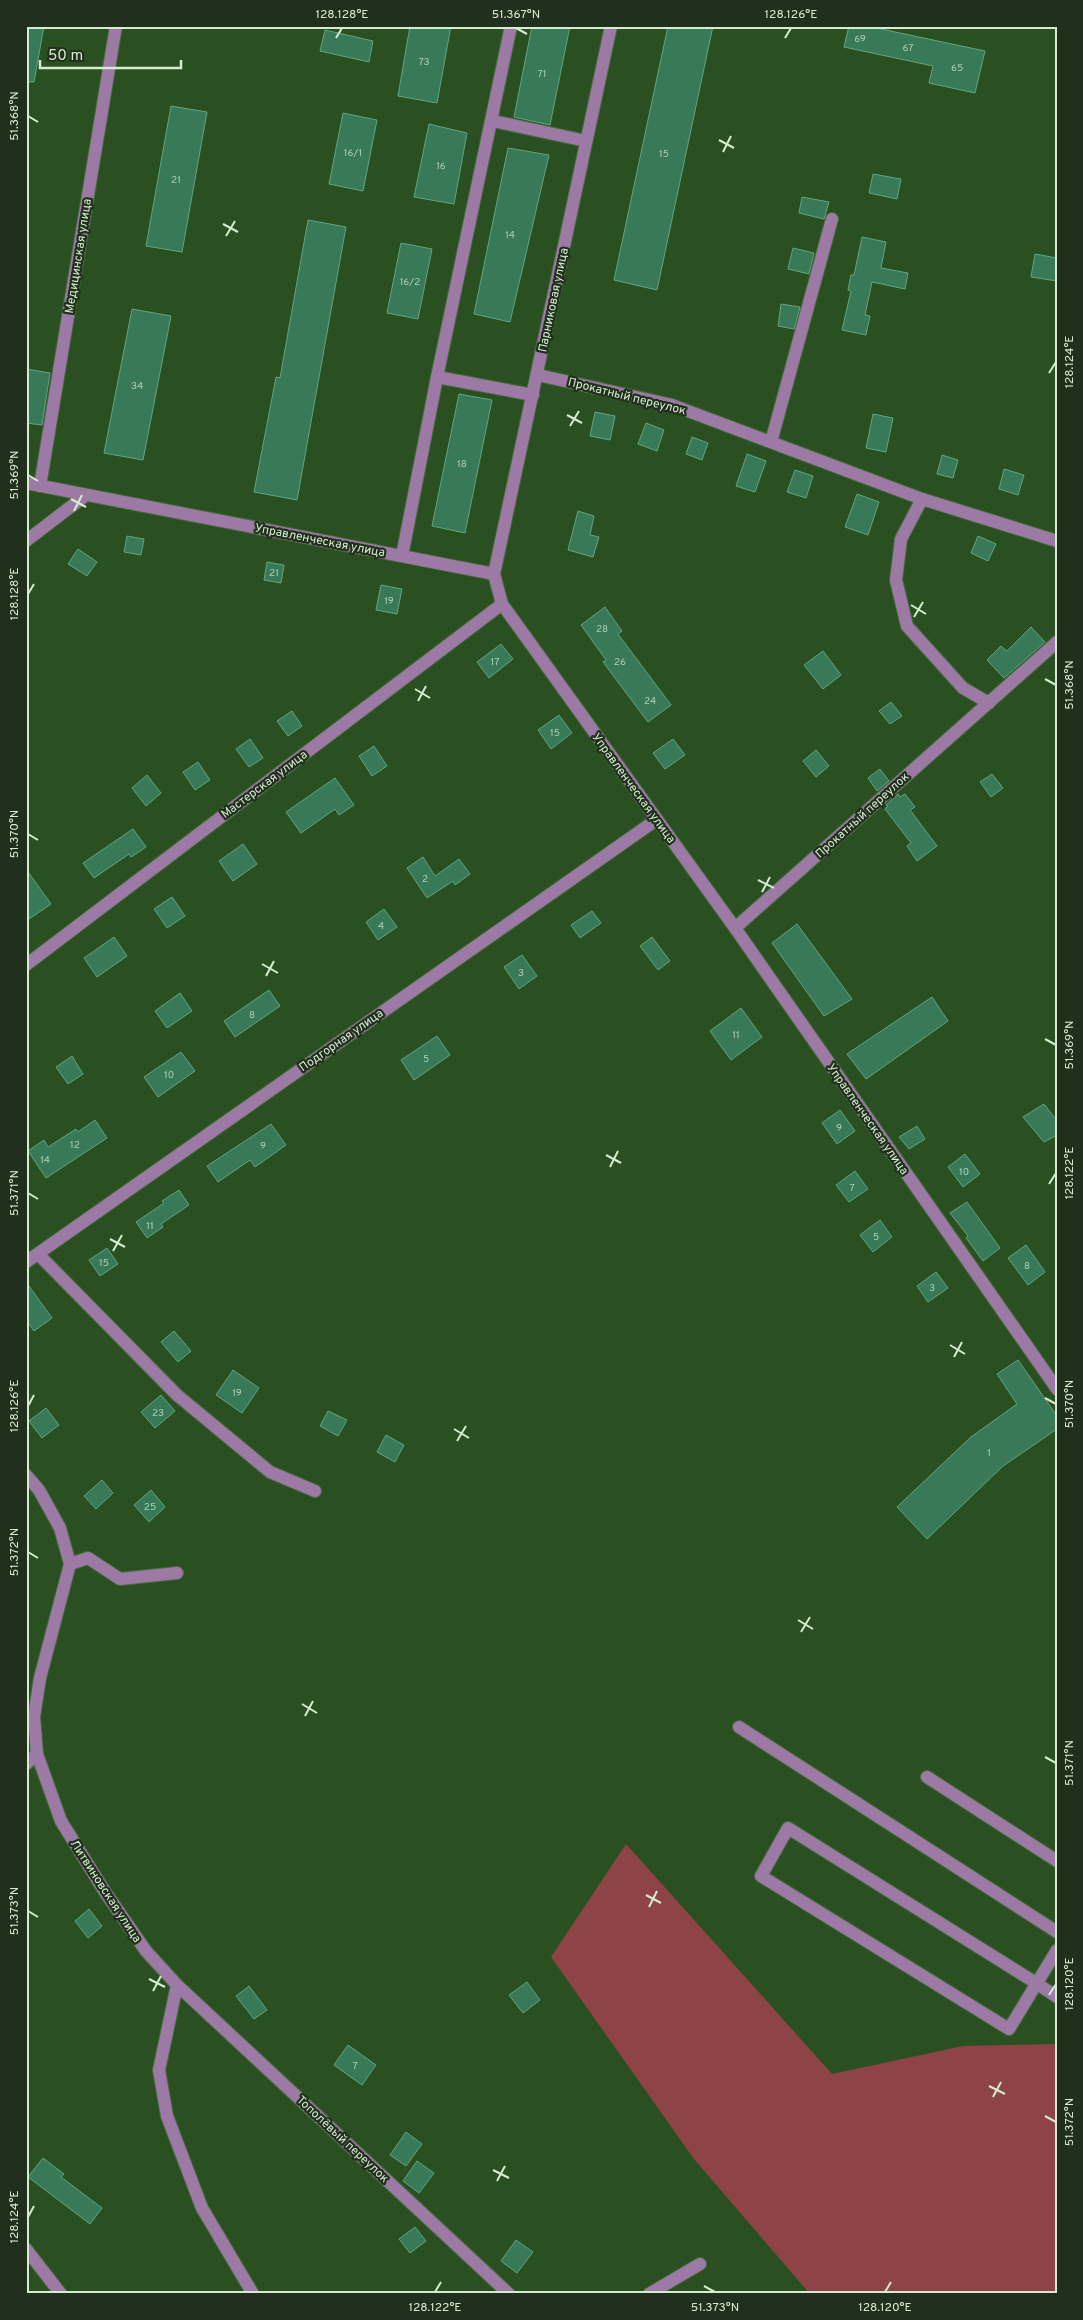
<svg xmlns="http://www.w3.org/2000/svg" width="1083" height="2320" font-family="Overpass,sans-serif">
	<style>
		.green { fill: #8e4447 }
		.building { fill: #387958; stroke: #63a481 }
		.lines { fill: none; stroke-linecap: round; stroke-linejoin: round }
		.minor-casing { stroke: #496c41; stroke-width: 14 }
		.minor { stroke: #9d79a6; stroke-width: 12 }
		.ticks { fill: none; stroke: #d6ecd1; stroke-width: 2 }
		.labels { text-anchor: middle; stroke-width: 4.5; stroke-linejoin: round; paint-order: stroke }
		.number-label { font-size: 10px; fill: #aecfb3 }
		.street-label { font-size: 12px; fill: #d6ecd1; stroke: #20301c }
		.neatline { fill: none; stroke: #d6ecd1; stroke-width: 2 }
		.ticks-label { font-size: 12px; text-anchor: middle; fill: #d6ecd1 }
	</style>
	<rect width="100%" height="100%" fill="#2a5021"/>
	<!-- green -->
	<polygon class="green" points="626,1844 832,2074 963,2046 1057,2044 1057,2294 810,2294 694,2159 551,1957"/>
	<!-- building -->
	<g class="building">
		<polygon points="26,26 44,26 34,82 26,82"/>
		<polygon points="410,26 451,26 437,103 398,96"/>
		<polygon points="532,26 570,26 550,125 514,117"/>
		<polygon points="668,26 713,26 657,290 614,280"/>
		<polygon points="849,26 867,26 985,51 975,93 929,83 933,66 844,47"/>
		<polygon points="325,30 373,41 369,62 320,51"/>
		<polygon points="171,106 207,112 182,252 146,246"/>
		<polygon points="343,113 377,120 363,191 329,184"/>
		<polygon points="429,124 467,133 454,204 414,197"/>
		<polygon points="508,148 549,155 510,322 474,314"/>
		<polygon points="873,174 901,179 897,199 869,193"/>
		<polygon points="802,197 829,202 824,219 799,213"/>
		<polygon points="308,220 346,227 297,500 254,492 276,377 280,378"/>
		<polygon points="862,237 886,242 881,268 908,273 905,289 872,282 865,315 870,316 866,335 842,330 851,291 848,290 851,275 854,275"/>
		<polygon points="401,243 432,249 418,319 387,313"/>
		<polygon points="793,248 814,253 809,274 788,269"/>
		<polygon points="1035,254 1057,258 1057,281 1031,277"/>
		<polygon points="781,304 800,307 794,329 778,326"/>
		<polygon points="132,309 171,316 143,460 104,453"/>
		<polygon points="26,369 50,373 42,425 26,423"/>
		<polygon points="459,394 492,400 465,533 432,526"/>
		<polygon points="595,412 615,416 610,440 590,436"/>
		<polygon points="873,414 893,418 886,452 866,448"/>
		<polygon points="646,423 664,430 657,451 638,444"/>
		<polygon points="692,437 708,443 702,460 686,454"/>
		<polygon points="747,454 766,461 755,492 736,486"/>
		<polygon points="942,455 958,460 953,478 937,474"/>
		<polygon points="1004,469 1024,475 1018,495 999,489"/>
		<polygon points="795,470 813,476 806,498 787,492"/>
		<polygon points="857,494 879,502 868,535 845,527"/>
		<polygon points="578,511 594,516 590,535 599,537 593,557 568,550"/>
		<polygon points="127,536 144,539 141,555 124,552"/>
		<polygon points="978,536 996,544 988,561 971,553"/>
		<polygon points="78,549 97,562 87,576 68,564"/>
		<polygon points="267,562 284,565 281,583 264,580"/>
		<polygon points="381,585 402,589 397,614 376,610"/>
		<polygon points="605,607 622,631 618,634 671,705 648,722 603,662 606,660 581,625"/>
		<polygon points="1031,627 1045,642 1004,678 987,660 1001,646 1007,651"/>
		<polygon points="501,644 513,659 489,678 477,662"/>
		<polygon points="823,651 841,675 823,689 804,665"/>
		<polygon points="891,702 902,716 890,724 879,711"/>
		<polygon points="292,711 302,726 288,736 277,721"/>
		<polygon points="559,715 572,733 551,749 538,730"/>
		<polygon points="250,739 263,758 249,767 236,749"/>
		<polygon points="673,739 685,755 665,769 653,753"/>
		<polygon points="374,746 387,766 372,776 359,756"/>
		<polygon points="816,750 829,766 816,777 803,761"/>
		<polygon points="198,762 210,780 195,790 183,772"/>
		<polygon points="880,769 889,781 877,791 868,778"/>
		<polygon points="992,774 1003,788 991,797 980,782"/>
		<polygon points="147,775 161,793 146,806 132,788"/>
		<polygon points="335,778 354,805 339,815 335,809 301,833 286,812"/>
		<polygon points="898,794 900,797 905,794 915,807 910,810 937,846 917,861 907,846 911,843 885,809 888,806 886,805"/>
		<polygon points="133,829 146,847 131,857 129,854 94,878 83,863"/>
		<polygon points="243,844 257,864 233,881 219,861"/>
		<polygon points="423,857 435,876 459,859 470,874 455,885 453,881 427,898 407,868"/>
		<polygon points="26,869 51,904 26,921"/>
		<polygon points="172,897 185,916 167,928 154,909"/>
		<polygon points="384,909 397,927 378,940 366,922"/>
		<polygon points="592,911 601,923 580,938 571,925"/>
		<polygon points="797,924 852,999 824,1016 772,943"/>
		<polygon points="114,937 127,956 97,977 84,958"/>
		<polygon points="652,937 670,961 658,970 640,946"/>
		<polygon points="522,955 537,976 519,989 504,967"/>
		<polygon points="269,990 280,1006 235,1037 224,1021"/>
		<polygon points="180,993 192,1011 167,1028 155,1011"/>
		<polygon points="932,997 948,1021 866,1079 847,1054"/>
		<polygon points="741,1008 762,1037 731,1060 710,1031"/>
		<polygon points="437,1036 450,1055 414,1080 401,1060"/>
		<polygon points="181,1052 195,1071 158,1097 144,1077"/>
		<polygon points="72,1056 83,1074 68,1084 56,1067"/>
		<polygon points="1044,1104 1057,1121 1057,1135 1044,1142 1023,1117"/>
		<polygon points="840,1110 855,1131 837,1144 822,1123"/>
		<polygon points="95,1120 107,1138 46,1178 28,1151 44,1140 48,1147 76,1129 78,1132"/>
		<polygon points="271,1124 286,1145 255,1167 250,1160 218,1182 207,1166"/>
		<polygon points="917,1126 925,1139 909,1149 899,1137"/>
		<polygon points="965,1154 980,1174 963,1187 948,1167"/>
		<polygon points="855,1171 868,1189 849,1202 836,1185"/>
		<polygon points="179,1190 189,1205 161,1224 163,1227 147,1238 136,1222 164,1203 162,1201"/>
		<polygon points="967,1202 1000,1248 983,1261 966,1238 968,1236 950,1213"/>
		<polygon points="880,1220 892,1237 873,1252 860,1235"/>
		<polygon points="1026,1245 1045,1272 1028,1285 1008,1258"/>
		<polygon points="107,1248 118,1264 100,1276 89,1260"/>
		<polygon points="936,1272 948,1288 928,1302 917,1286"/>
		<polygon points="26,1282 52,1318 34,1331 26,1320"/>
		<polygon points="174,1331 191,1351 178,1362 161,1342"/>
		<polygon points="1018,1360 1057,1416 1057,1429 1003,1466 927,1539 897,1507 971,1437 1017,1404 997,1374"/>
		<polygon points="233,1370 259,1388 242,1413 216,1395"/>
		<polygon points="161,1395 175,1411 155,1428 141,1412"/>
		<polygon points="46,1408 59,1425 42,1438 29,1421"/>
		<polygon points="328,1411 347,1420 338,1436 320,1426"/>
		<polygon points="386,1435 404,1445 395,1462 377,1452"/>
		<polygon points="102,1480 113,1493 96,1509 84,1496"/>
		<polygon points="151,1490 165,1507 149,1522 134,1505"/>
		<polygon points="89,1909 102,1926 88,1938 75,1921"/>
		<polygon points="527,1982 540,2000 523,2013 509,1995"/>
		<polygon points="249,1986 267,2010 254,2019 236,1996"/>
		<polygon points="348,2045 376,2065 362,2085 334,2065"/>
		<polygon points="406,2132 422,2144 406,2166 390,2155"/>
		<polygon points="43,2158 64,2174 61,2177 102,2208 90,2224 28,2177"/>
		<polygon points="417,2161 434,2173 419,2193 403,2181"/>
		<polygon points="415,2227 426,2241 410,2253 399,2239"/>
		<polygon points="516,2240 533,2252 517,2273 501,2261"/>
	</g>
	<g class="lines">
		<defs>
			<g id="minor">
				<polyline points="611,26 494,574 502,604 735,928 1057,1389"/>
				<polyline points="493,121 586,141"/>
				<polyline points="538,375 672,405 922,499 1057,541"/>
				<polyline points="437,377 533,395"/>
				<polyline points="771,442 832,219"/>
				<polyline points="26,483 494,574"/>
				<polyline points="40,486 116,26"/>
				<polyline points="922,499 901,539 896,580 907,626 963,688 989,703"/>
				<polyline points="26,541 86,495"/>
				<polyline points="402,556 437,377 511,26"/>
				<polyline points="735,928 1057,642"/>
				<polyline points="26,965 502,604"/>
				<polyline points="38,1254 177,1395 270,1472 315,1491"/>
				<polyline points="26,1262 656,820"/>
				<polyline points="26,1475 39,1490 60,1528 70,1564 40,1678 34,1717 37,1754 61,1821 105,1892 146,1951 177,1985 509,2294"/>
				<polyline points="70,1564 88,1558 120,1579 177,1573"/>
				<polyline points="739,1727 1057,1932"/>
				<polyline points="26,1764 37,1754"/>
				<polyline points="927,1777 1057,1861"/>
				<polyline points="1057,1950 1009,2029 761,1876 788,1828 1036,1983 1057,1997"/>
				<polyline points="177,1985 159,2070 167,2116 202,2208 253,2294"/>
				<polyline points="26,2249 61,2294"/>
				<polyline points="649,2294 700,2264"/>
			</g>
		</defs>
		<!-- minor casing -->
		<use href="#minor" class="minor-casing"/>
		<!-- minor -->
		<use href="#minor" class="minor"/>
	</g>
	<!-- ticks -->
	<path class="ticks" d="M 516,28 L 527,34M 336,38 L 342,28M 785,38 L 791,28M 28,116 L 38,122M 719,140 L 734,148M 723,152 L 731,136M 223,224 L 238,232M 226,236 L 235,221M 1049,373 L 1056,362M 567,415 L 582,423M 570,426 L 579,411M 28,475 L 38,481M 71,499 L 86,507M 74,511 L 82,495M 28,594 L 34,584M 911,605 L 926,614M 914,617 L 923,602M 1045,679 L 1056,685M 415,689 L 430,698M 418,701 L 426,686M 28,834 L 38,840M 758,880 L 774,888M 762,892 L 770,877M 262,964 L 278,973M 266,976 L 274,961M 1045,1039 L 1056,1045M 606,1155 L 621,1163M 610,1167 L 618,1151M 1049,1184 L 1056,1173M 28,1193 L 38,1199M 110,1239 L 125,1247M 113,1251 L 122,1235M 950,1345 L 965,1354M 954,1357 L 962,1342M 1045,1398 L 1056,1404M 28,1406 L 34,1395M 454,1429 L 469,1438M 457,1441 L 466,1426M 28,1552 L 38,1558M 798,1620 L 813,1629M 801,1632 L 810,1617M 302,1704 L 317,1713M 305,1716 L 313,1701M 1045,1757 L 1056,1763M 646,1895 L 661,1903M 649,1907 L 657,1891M 28,1911 L 38,1917M 149,1979 L 165,1987M 153,1991 L 161,1976M 1049,1995 L 1056,1984M 989,2086 L 1005,2094M 993,2097 L 1001,2082M 1045,2116 L 1056,2122M 493,2170 L 509,2178M 497,2181 L 505,2166M 28,2217 L 34,2206M 704,2286 L 715,2292M 435,2292 L 441,2282M 885,2292 L 891,2282"/>
	<g class="labels">
		<!-- number labels -->
		<g class="number-label">
			<text x="860" y="42">69</text>
			<text x="908" y="51">67</text>
			<text x="424" y="65">73</text>
			<text x="957" y="71">65</text>
			<text x="542" y="77">71</text>
			<text x="353" y="156">16/1</text>
			<text x="664" y="157">15</text>
			<text x="441" y="169">16</text>
			<text x="176" y="183">21</text>
			<text x="510" y="238">14</text>
			<text x="410" y="285">16/2</text>
			<text x="137" y="389">34</text>
			<text x="462" y="467">18</text>
			<text x="274" y="576">21</text>
			<text x="389" y="604">19</text>
			<text x="602" y="632">28</text>
			<text x="495" y="665">17</text>
			<text x="620" y="665">26</text>
			<text x="650" y="704">24</text>
			<text x="555" y="736">15</text>
			<text x="425" y="882">2</text>
			<text x="381" y="929">4</text>
			<text x="521" y="976">3</text>
			<text x="252" y="1018">8</text>
			<text x="736" y="1038">11</text>
			<text x="426" y="1062">5</text>
			<text x="169" y="1078">10</text>
			<text x="839" y="1131">9</text>
			<text x="75" y="1148">12</text>
			<text x="263" y="1149">9</text>
			<text x="45" y="1163">14</text>
			<text x="964" y="1175">10</text>
			<text x="852" y="1191">7</text>
			<text x="150" y="1229">11</text>
			<text x="876" y="1240">5</text>
			<text x="104" y="1266">15</text>
			<text x="1027" y="1269">8</text>
			<text x="932" y="1291">3</text>
			<text x="237" y="1396">19</text>
			<text x="158" y="1416">23</text>
			<text x="989" y="1456">1</text>
			<text x="150" y="1510">25</text>
			<text x="355" y="2069">7</text>
		</g>
		<!-- street labels -->
		<g class="street-label">
			<text transform="translate(78 256) rotate(-81)" y="4">Медицинская улица</text>
			<text transform="translate(553 300) rotate(-78)" y="4">Парниковая улица</text>
			<text transform="translate(627 396) rotate(14)" y="4">Прокатный переулок</text>
			<text transform="translate(320 540) rotate(11)" y="4">Управленческая улица</text>
			<text transform="translate(264 784) rotate(-37)" y="4">Мастерская улица</text>
			<text transform="translate(634 788) rotate(54)" y="4">Управленческая улица</text>
			<text transform="translate(862 815) rotate(-42)" y="4">Прокатный переулок</text>
			<text transform="translate(341 1040) rotate(-35)" y="4">Подгорная улица</text>
			<text transform="translate(868 1119) rotate(55)" y="4">Управленческая улица</text>
			<text transform="translate(106 1891) rotate(57)" y="4">Литвиновская улица</text>
			<text transform="translate(343 2139) rotate(43)" y="4">Тополёвый переулок</text>
		</g>
	</g>
	<!-- border -->
	<rect width="1083" height="2320" fill="none" stroke="#20301c" stroke-width="55"/>
	<!-- scale -->
	<path d="M40 60v8h141v-8" fill="none" stroke="#d6ecd1" stroke-width="2.5"/>
	<text x="48" y="60" font-size="15" fill="#d6ecd1" stroke="#20301c" stroke-width="4" paint-order="stroke">50 m</text>
	<rect x="28" y="28" width="1028" height="2264" class="neatline"/>
	<g class="ticks-label">
		<text x="342" y="18">128.128°E</text>
		<text x="516" y="18">51.367°N</text>
		<text x="791" y="18">128.126°E</text>
		<text transform="translate(14 116) rotate(-90)" y="4">51.368°N</text>
		<text transform="translate(1069 362) rotate(-90)" y="4">128.124°E</text>
		<text transform="translate(14 475) rotate(-90)" y="4">51.369°N</text>
		<text transform="translate(14 594) rotate(-90)" y="4">128.128°E</text>
		<text transform="translate(1069 685) rotate(-90)" y="4">51.368°N</text>
		<text transform="translate(14 834) rotate(-90)" y="4">51.370°N</text>
		<text transform="translate(1069 1045) rotate(-90)" y="4">51.369°N</text>
		<text transform="translate(1069 1173) rotate(-90)" y="4">128.122°E</text>
		<text transform="translate(14 1193) rotate(-90)" y="4">51.371°N</text>
		<text transform="translate(1069 1404) rotate(-90)" y="4">51.370°N</text>
		<text transform="translate(14 1406) rotate(-90)" y="4">128.126°E</text>
		<text transform="translate(14 1552) rotate(-90)" y="4">51.372°N</text>
		<text transform="translate(1069 1763) rotate(-90)" y="4">51.371°N</text>
		<text transform="translate(14 1911) rotate(-90)" y="4">51.373°N</text>
		<text transform="translate(1069 1984) rotate(-90)" y="4">128.120°E</text>
		<text transform="translate(1069 2122) rotate(-90)" y="4">51.372°N</text>
		<text transform="translate(14 2217) rotate(-90)" y="4">128.124°E</text>
		<text x="435" y="2311">128.122°E</text>
		<text x="715" y="2311">51.373°N</text>
		<text x="885" y="2311">128.120°E</text>
	</g>
</svg>
